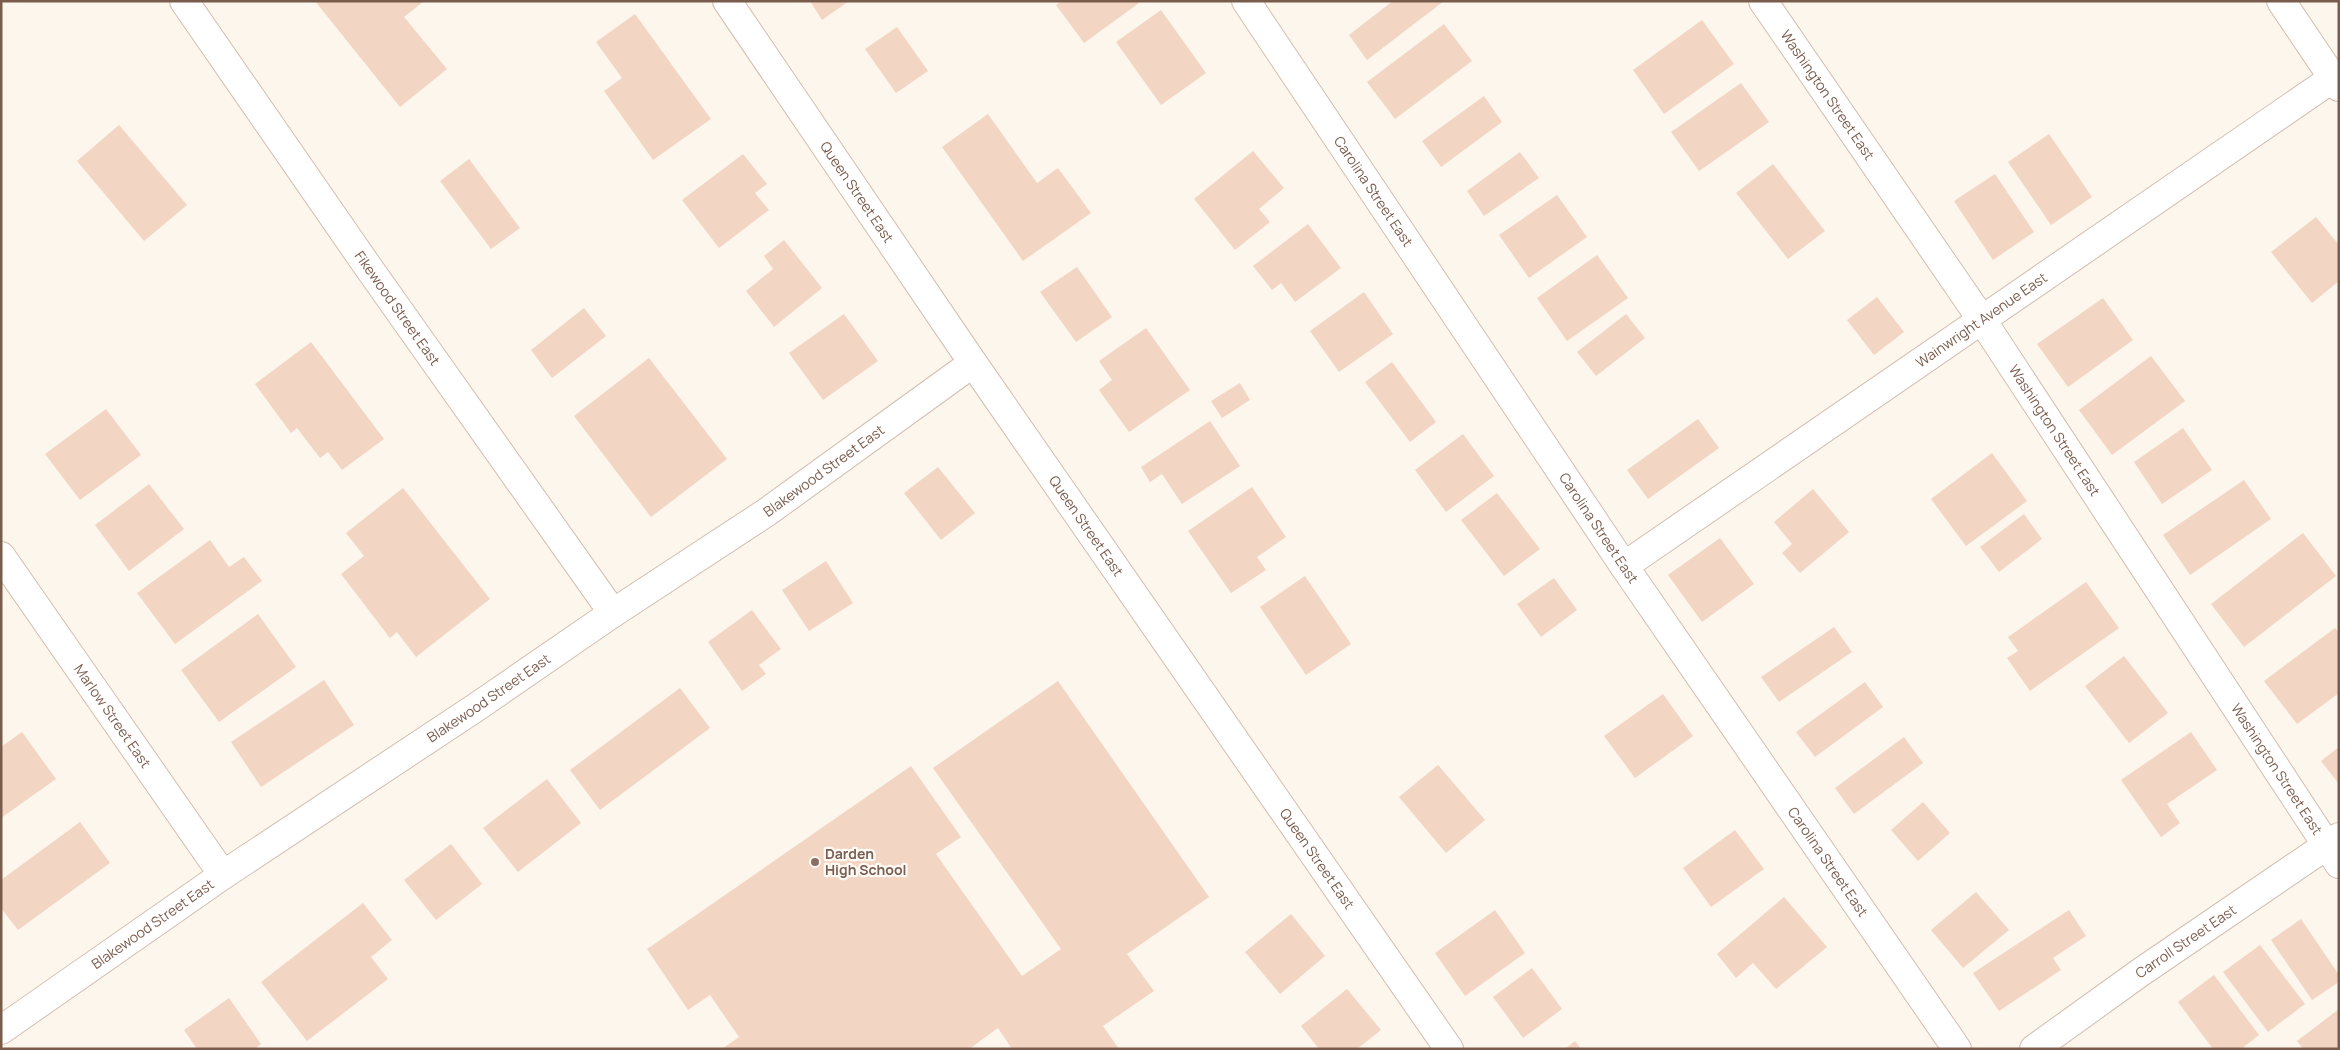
<svg xmlns="http://www.w3.org/2000/svg" width="2340" height="1050" font-family="Manrope,sans-serif">
	<style>
		.building { fill: #f3d5c3 }
		.lines { fill: none; stroke-linecap: round; stroke-linejoin: round }
		.street-casing { stroke: #d1beb0; stroke-width: 30 }
		.street { stroke: #fff; stroke-width: 28 }
		.education-dot { fill: #8d6e63; stroke: #fffaf3; stroke-width: 2 }
		.labels { text-anchor: middle; stroke-width: 4.5; stroke-linejoin: round; paint-order: stroke }
		.street-label { font-size: 14px; fill: #7a5c4d; stroke: #fffaf3 }
		.education-label { font-size: 14px; font-weight: bold; fill: #785e54; stroke: #fffaf3; text-anchor: start }
	</style>
	<rect width="100%" height="100%" fill="#fdf6ec"/>
	<!-- building -->
	<g class="building">
		<polygon points="315,1 424,1 404,17 447,69 400,107"/>
		<polygon points="810,1 849,1 822,20"/>
		<polygon points="1061,1 1138,1 1139,3 1084,43 1056,5"/>
		<polygon points="1393,1 1444,1 1367,60 1349,35"/>
		<polygon points="1161,10 1206,73 1161,105 1116,42"/>
		<polygon points="635,14 711,119 653,160 604,91 622,78 596,42"/>
		<polygon points="1702,20 1734,64 1664,114 1633,70"/>
		<polygon points="1444,24 1472,61 1395,119 1367,82"/>
		<polygon points="897,27 928,71 896,93 865,49"/>
		<polygon points="1741,83 1769,122 1699,171 1671,132"/>
		<polygon points="1484,96 1502,122 1441,167 1422,141"/>
		<polygon points="988,114 1037,183 1058,168 1091,213 1023,261 942,147"/>
		<polygon points="119,125 187,205 144,241 77,161"/>
		<polygon points="2049,134 2092,197 2051,225 2008,162"/>
		<polygon points="1253,151 1284,188 1259,209 1270,222 1235,250 1194,199"/>
		<polygon points="1520,152 1539,178 1484,216 1467,191"/>
		<polygon points="743,154 767,184 755,193 769,210 719,248 682,200"/>
		<polygon points="469,159 520,228 491,249 440,181"/>
		<polygon points="1773,164 1825,231 1788,259 1736,193"/>
		<polygon points="1995,174 2034,232 1993,260 1954,201"/>
		<polygon points="1557,195 1587,237 1529,278 1499,235"/>
		<polygon points="2316,217 2339,245 2339,281 2312,303 2271,252"/>
		<polygon points="1308,224 1341,268 1295,302 1281,283 1272,290 1253,266"/>
		<polygon points="784,240 822,288 774,327 746,291 773,269 764,256"/>
		<polygon points="1597,255 1628,298 1567,341 1537,298"/>
		<polygon points="1077,267 1112,317 1076,342 1040,292"/>
		<polygon points="1364,292 1393,334 1339,372 1310,331"/>
		<polygon points="1877,297 1904,332 1874,355 1847,320"/>
		<polygon points="2103,298 2133,340 2068,387 2037,344"/>
		<polygon points="584,308 606,336 552,378 531,350"/>
		<polygon points="844,314 878,361 823,400 789,353"/>
		<polygon points="1626,314 1645,338 1596,376 1577,352"/>
		<polygon points="1146,328 1190,390 1129,432 1099,390 1112,380 1099,361"/>
		<polygon points="311,342 384,439 342,470 328,452 320,458 297,428 291,433 255,384"/>
		<polygon points="2151,356 2185,401 2112,455 2079,410"/>
		<polygon points="649,358 727,459 651,517 574,416"/>
		<polygon points="1392,362 1436,422 1410,442 1365,382"/>
		<polygon points="1240,383 1250,400 1222,418 1211,401"/>
		<polygon points="106,409 141,455 80,500 45,454"/>
		<polygon points="1698,419 1719,448 1648,499 1627,470"/>
		<polygon points="1210,421 1240,466 1182,504 1162,474 1150,482 1141,467"/>
		<polygon points="2183,428 2212,470 2162,504 2134,462"/>
		<polygon points="1463,434 1494,476 1446,512 1415,470"/>
		<polygon points="1992,453 2027,501 1966,546 1931,499"/>
		<polygon points="938,467 975,513 941,540 904,493"/>
		<polygon points="2244,480 2271,519 2190,575 2163,535"/>
		<polygon points="149,484 184,529 129,571 95,525"/>
		<polygon points="1252,487 1286,537 1257,557 1266,570 1231,593 1188,531"/>
		<polygon points="403,488 490,599 416,657 397,632 390,638 341,574 364,556 346,533"/>
		<polygon points="1813,489 1849,532 1800,573 1782,553 1792,544 1774,522"/>
		<polygon points="1497,493 1540,549 1504,576 1461,520"/>
		<polygon points="2024,514 2042,539 1999,572 1980,547"/>
		<polygon points="2303,533 2336,576 2244,647 2211,604"/>
		<polygon points="1720,538 1754,584 1702,622 1668,575"/>
		<polygon points="210,540 229,567 244,557 262,581 175,644 137,593"/>
		<polygon points="826,561 853,603 809,631 782,590"/>
		<polygon points="1305,576 1351,644 1306,675 1260,607"/>
		<polygon points="1554,578 1577,610 1541,637 1517,604"/>
		<polygon points="2086,582 2119,628 2030,691 2007,658 2018,651 2008,637"/>
		<polygon points="752,610 781,649 759,665 766,674 742,691 708,642"/>
		<polygon points="258,614 296,667 219,722 181,670"/>
		<polygon points="1834,627 1852,652 1779,702 1761,677"/>
		<polygon points="2335,628 2339,633 2339,693 2297,724 2264,681"/>
		<polygon points="2124,656 2168,713 2129,743 2085,686"/>
		<polygon points="324,680 354,725 261,787 231,742"/>
		<polygon points="1058,681 1209,897 1127,954 1154,991 1103,1026 1119,1049 1012,1049 998,1028 969,1049 722,1049 739,1037 710,995 688,1010 647,949 911,766 961,837 936,854 1022,976 1061,949 933,768"/>
		<polygon points="1865,682 1883,707 1815,757 1796,732"/>
		<polygon points="680,688 710,728 600,810 570,770"/>
		<polygon points="1663,694 1693,736 1635,778 1604,736"/>
		<polygon points="22,732 56,779 1,818 1,747"/>
		<polygon points="2191,732 2217,770 2167,804 2180,823 2161,837 2121,780"/>
		<polygon points="1904,737 1923,763 1854,814 1835,788"/>
		<polygon points="2339,747 2339,784 2321,761"/>
		<polygon points="1438,765 1485,820 1446,853 1399,797"/>
		<polygon points="547,779 581,823 518,872 483,828"/>
		<polygon points="1923,802 1950,833 1918,861 1891,830"/>
		<polygon points="80,822 110,863 18,930 1,908 1,880"/>
		<polygon points="1735,830 1764,869 1711,907 1683,868"/>
		<polygon points="451,844 482,884 436,920 404,880"/>
		<polygon points="1976,892 2009,930 1963,968 1931,930"/>
		<polygon points="1784,897 1827,947 1776,989 1753,963 1736,978 1717,954"/>
		<polygon points="363,903 392,940 371,957 388,979 307,1041 261,982"/>
		<polygon points="1495,910 1525,953 1465,996 1435,953"/>
		<polygon points="2069,910 2086,936 2053,958 2061,970 1999,1011 1973,973"/>
		<polygon points="1291,914 1325,956 1280,994 1245,952"/>
		<polygon points="2301,919 2339,975 2339,982 2312,1000 2271,940"/>
		<polygon points="2260,945 2305,1004 2268,1032 2223,972"/>
		<polygon points="1532,968 1562,1009 1523,1038 1493,997"/>
		<polygon points="2214,975 2259,1035 2241,1049 2213,1049 2178,1002"/>
		<polygon points="1347,989 1381,1030 1357,1049 1319,1049 1301,1026"/>
		<polygon points="229,998 261,1044 255,1049 197,1049 184,1030"/>
		<polygon points="2339,1009 2339,1049 2303,1049 2297,1041"/>
		<polygon points="1575,1041 1581,1049 1565,1049"/>
	</g>
	<g class="lines">
		<defs>
			<g id="street">
				<path id="s1" d="M 184,1 L 366,264 L 613,613"/>
				<path id="s2" d="M 727,1 L 973,363 L 1449,1049"/>
				<path id="s3" d="M 1246,1 L 1624,566 L 1957,1049"/>
				<path id="s4" d="M 1763,1 L 1982,320 L 2339,864"/>
				<polyline points="2281,1 2339,87"/>
				<path id="s5" d="M 1,556 L 223,875"/>
				<path id="s6" d="M 1624,566 L 2339,74"/>
				<path id="s7" d="M 1,1030 L 223,875 L 478,706 L 613,613 L 767,512 L 973,363"/>
				<path id="s8" d="M 2034,1049 L 2141,972 L 2339,837"/>
			</g>
		</defs>
		<!-- street casing -->
		<use href="#street" class="street-casing"/>
		<!-- street -->
		<use href="#street" class="street"/>
	</g>
	<!-- markers -->
	<circle class="education-dot" cx="815" cy="862" r="5"/>
	<g class="labels">
		<!-- street labels -->
		<g class="street-label">
			<text dy="5" stroke="none"><textPath href="#s4" startOffset="114">Washington Street East</textPath></text>
			<text dy="5" stroke="none"><textPath href="#s3" startOffset="229">Carolina Street East</textPath></text>
			<text dy="5" stroke="none"><textPath href="#s2" startOffset="231">Queen Street East</textPath></text>
			<text dy="5" stroke="none"><textPath href="#s1" startOffset="374">Fikewood Street East</textPath></text>
			<text dy="5" stroke="none"><textPath href="#s6" startOffset="434">Wainwright Avenue East</textPath></text>
			<text dy="5" stroke="none"><textPath href="#s4" startOffset="519">Washington Street East</textPath></text>
			<text dy="5" stroke="none"><textPath href="#s7" startOffset="995">Blakewood Street East</textPath></text>
			<text dy="5" stroke="none"><textPath href="#s2" startOffset="636">Queen Street East</textPath></text>
			<text dy="5" stroke="none"><textPath href="#s3" startOffset="634">Carolina Street East</textPath></text>
			<text dy="5" stroke="none"><textPath href="#s7" startOffset="590">Blakewood Street East</textPath></text>
			<text dy="5" stroke="none"><textPath href="#s5" startOffset="195">Marlow Street East</textPath></text>
			<text dy="5" stroke="none"><textPath href="#s4" startOffset="924">Washington Street East</textPath></text>
			<text dy="5" stroke="none"><textPath href="#s2" startOffset="1041">Queen Street East</textPath></text>
			<text dy="5" stroke="none"><textPath href="#s3" startOffset="1039">Carolina Street East</textPath></text>
			<text dy="5" stroke="none"><textPath href="#s7" startOffset="185">Blakewood Street East</textPath></text>
			<text dy="5" stroke="none"><textPath href="#s8" startOffset="186">Carroll Street East</textPath></text>
		</g>
		<!-- education labels -->
		<g class="education-label">
			<text x="825" y="859">Darden<tspan x="825" dy="16">High School</tspan></text>
		</g>
	</g>
	<!-- border -->
	<rect width="2340" height="1050" fill="none" stroke="#7a5c4d" stroke-width="5"/>
</svg>
